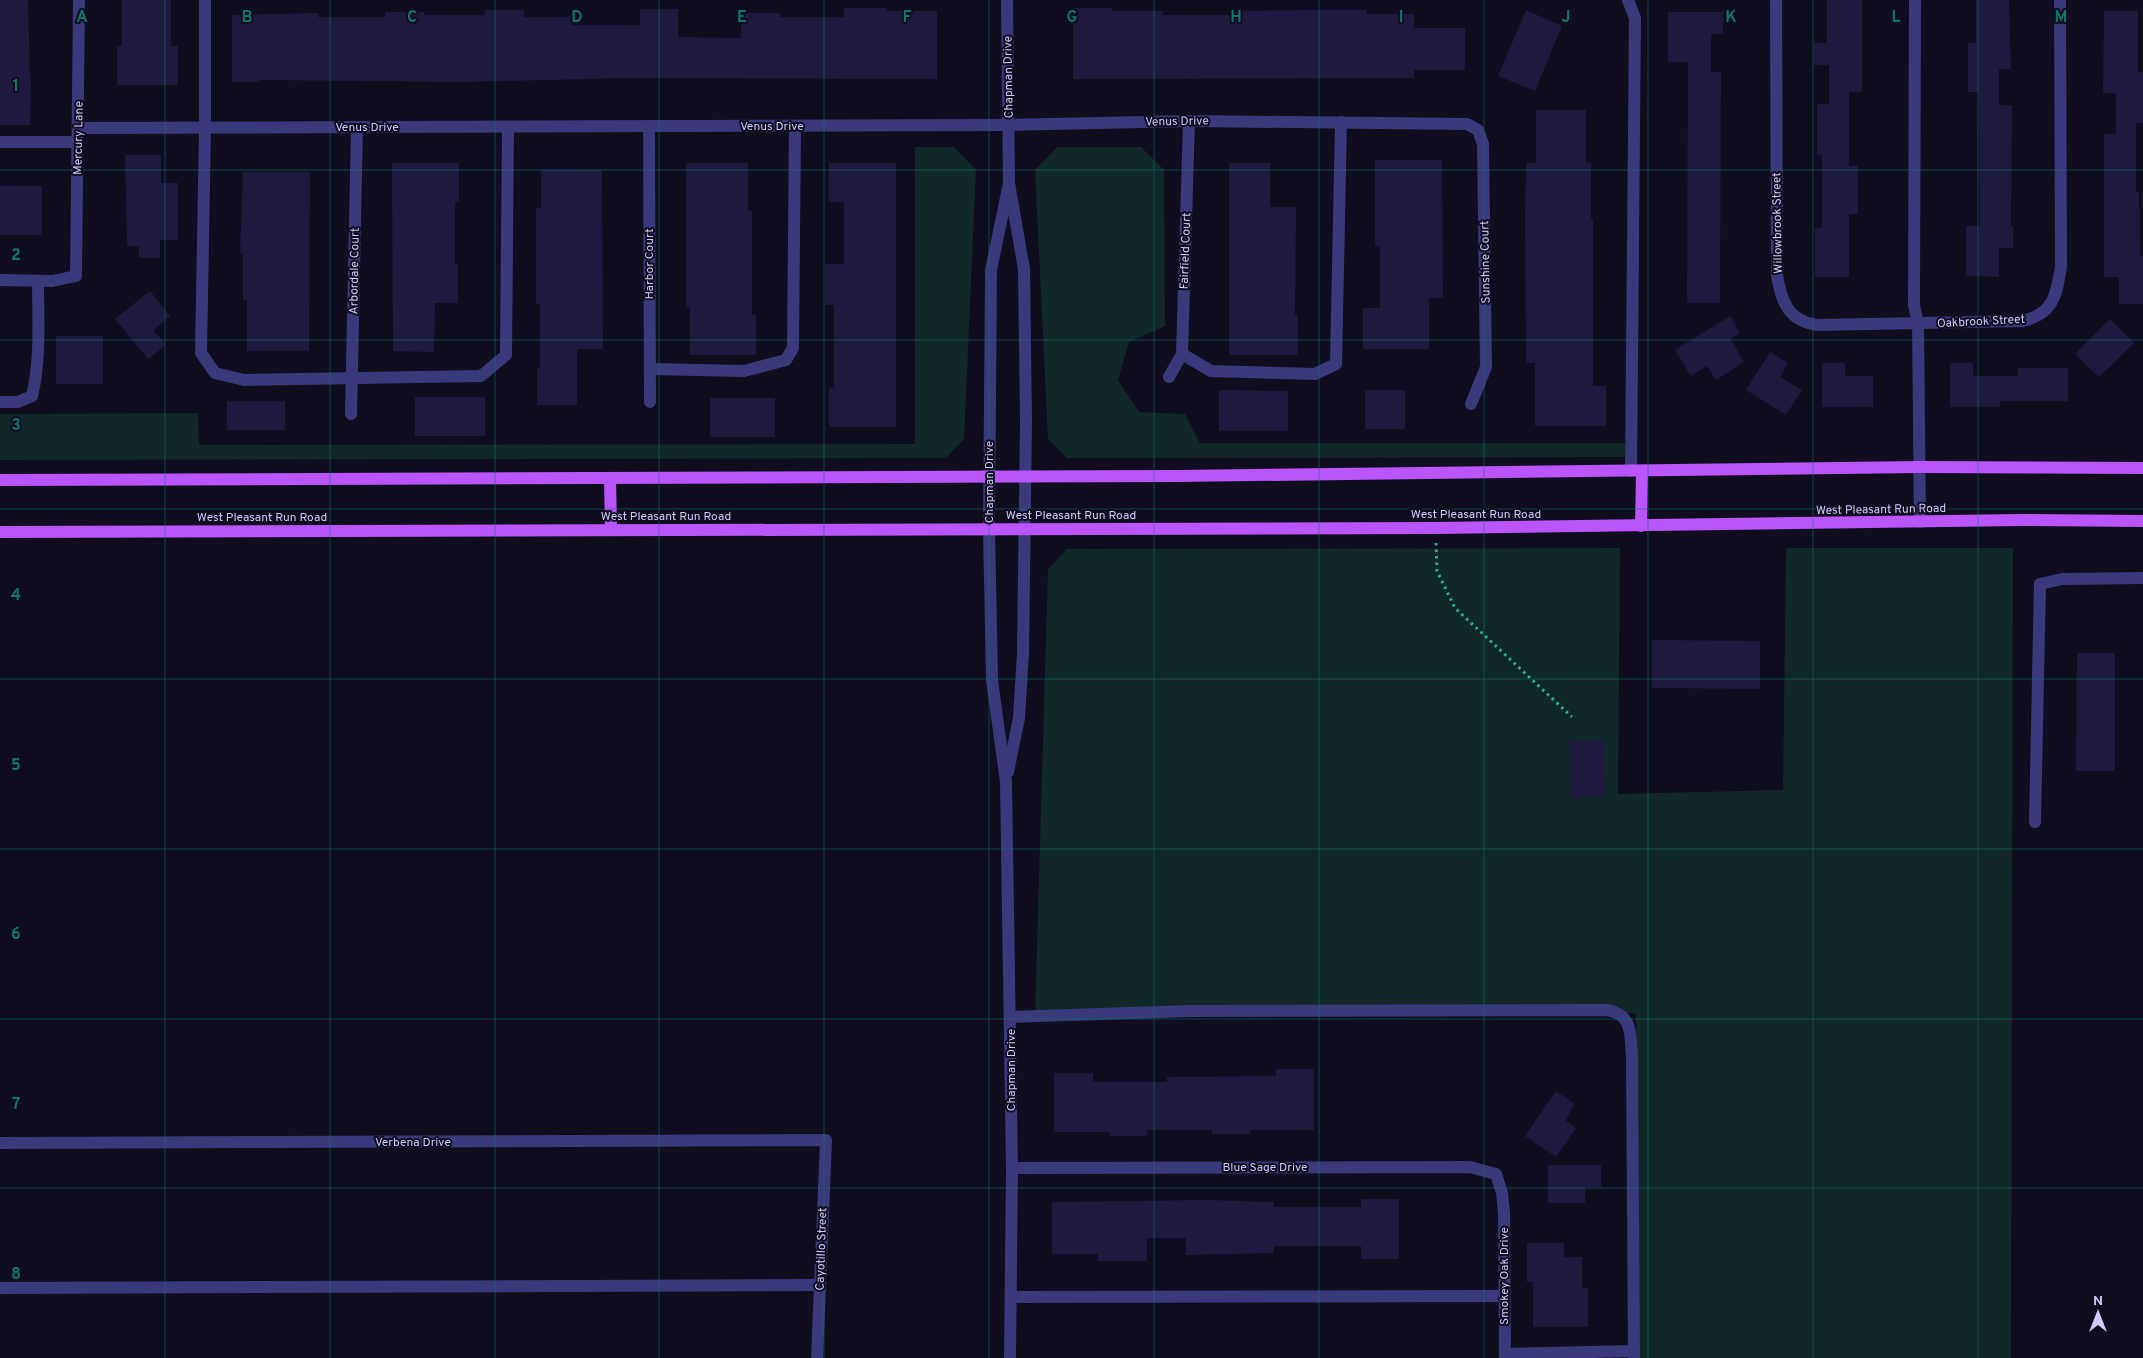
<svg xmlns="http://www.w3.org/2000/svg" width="2143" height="1358" font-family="Overpass,sans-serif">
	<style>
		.green { fill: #102827 }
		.building { fill: #20193f }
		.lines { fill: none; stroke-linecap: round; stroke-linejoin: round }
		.path { stroke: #30ada3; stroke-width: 3; stroke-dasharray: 2.5 4; stroke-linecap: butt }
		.minor { stroke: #3a397c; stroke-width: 12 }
		.major { stroke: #ba55fb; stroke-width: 12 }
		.grid { fill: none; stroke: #0f766e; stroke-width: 1; stroke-opacity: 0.55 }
		.labels { text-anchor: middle; stroke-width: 4; stroke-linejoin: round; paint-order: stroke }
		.street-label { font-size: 12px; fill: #d0cbfe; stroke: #0f0d1e }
		.grid-label { font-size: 16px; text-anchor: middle; font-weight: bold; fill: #0f766e; stroke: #0f0d1e; stroke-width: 4; stroke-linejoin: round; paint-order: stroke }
	</style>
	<rect width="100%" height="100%" fill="#0f0d1e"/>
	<!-- green -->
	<g class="green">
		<polygon points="915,147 954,147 976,170 964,439 946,458 0,460 0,414 198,413 199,445 915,444"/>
		<polygon points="1057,147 1141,147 1164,170 1165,326 1129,342 1118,380 1139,412 1185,414 1200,443 1625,443 1625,457 1067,458 1048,439 1035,170"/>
		<polygon points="1620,548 1618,794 1783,790 1786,548 2013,548 2011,1358 1637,1358 1636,1013 1035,1014 1048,569 1067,549"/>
	</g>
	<!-- building -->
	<g class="building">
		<polygon points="0,0 28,0 30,79 31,79 30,125 0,125"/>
		<polygon points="122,0 171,0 171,46 178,46 178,85 117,85 117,46 122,46"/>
		<polygon points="1827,0 1862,0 1862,92 1849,92 1849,166 1858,166 1858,214 1849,214 1849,277 1815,277 1815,228 1822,228 1822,155 1817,155 1817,104 1829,104 1829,65 1814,65 1814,43 1827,43"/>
		<polygon points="1976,0 2009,0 2011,69 1999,69 1999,105 2012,105 2011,226 2013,226 2013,248 1999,248 1999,277 1966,276 1966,226 1980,226 1979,92 1968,92 1968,43 1976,43"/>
		<polygon points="844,8 886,8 886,11 937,11 937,79 626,78 462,82 259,80 259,82 232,82 232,15 318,13 318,17 385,17 385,12 424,12 424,15 485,15 485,10 524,10 524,17 572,17 572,25 640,25 640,9 678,9 678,37 741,38 741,13 780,13 780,17 844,17"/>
		<polygon points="1073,8 1112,8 1112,11 1163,11 1163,15 1233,15 1233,11 1328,10 1367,10 1367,14 1414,14 1414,28 1465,28 1465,70 1414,70 1414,78 1073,79"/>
		<polygon points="1526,10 1562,26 1535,91 1498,76"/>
		<polygon points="2104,11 2138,11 2138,72 2143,72 2143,123 2136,123 2136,192 2139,192 2140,256 2143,256 2143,304 2119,304 2119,277 2104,277 2104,134 2116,134 2116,93 2103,93"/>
		<polygon points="1668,12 1723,12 1723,34 1711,34 1711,72 1721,72 1720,303 1687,303 1688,62 1668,62"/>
		<polygon points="1536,110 1586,110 1586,163 1591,163 1591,219 1593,219 1593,386 1606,386 1606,426 1535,426 1535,363 1526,363 1525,219 1526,163 1536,163"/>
		<polygon points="125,155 161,155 161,183 178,183 178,240 160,240 160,258 139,258 139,246 127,246"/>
		<polygon points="1375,160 1442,160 1443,298 1429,298 1429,349 1363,349 1363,308 1380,308 1380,246 1375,246"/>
		<polygon points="392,163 459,163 459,202 455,202 455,264 458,264 458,303 435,303 434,352 393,351"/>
		<polygon points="686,163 748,163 748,211 752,211 752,315 756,315 756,355 690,355 690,307 686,307"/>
		<polygon points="829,163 896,163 896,427 829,427 829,388 834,388 834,305 825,305 825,264 844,264 844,202 829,202"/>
		<polygon points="1229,163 1270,163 1270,207 1296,207 1295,315 1298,315 1298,355 1229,355"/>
		<polygon points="541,170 602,170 603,349 577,349 577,405 537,405 537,368 540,368 540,304 536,304 536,208 541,208"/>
		<polygon points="243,172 310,172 309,351 247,351 247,300 243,300 243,253 240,253"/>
		<rect x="0" y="186" width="42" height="49"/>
		<polygon points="150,291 170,316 153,330 166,345 148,359 115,319"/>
		<polygon points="1730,316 1740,333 1730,339 1744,362 1716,380 1707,366 1691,376 1675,350"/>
		<polygon points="2110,319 2134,343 2099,377 2075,354"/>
		<rect x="56" y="336" width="47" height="48"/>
		<polygon points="1770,352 1788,363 1780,377 1802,390 1786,415 1746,390"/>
		<polygon points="1822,363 1845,363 1845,376 1873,376 1873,407 1822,407"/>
		<polygon points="1950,363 1973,363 1973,376 2018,376 2018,368 2068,368 2068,401 2000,401 2000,407 1950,407"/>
		<polygon points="1219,390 1288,391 1288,431 1219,431"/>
		<rect x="1365" y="390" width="40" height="39"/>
		<rect x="415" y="397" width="70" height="39"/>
		<rect x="710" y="398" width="65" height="39"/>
		<rect x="227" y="401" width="58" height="29"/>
		<polygon points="1652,640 1760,641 1760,689 1652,688"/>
		<polygon points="2077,653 2115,653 2115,771 2076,771"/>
		<polygon points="1604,740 1606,797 1571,798 1569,741"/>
		<polygon points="1276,1069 1314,1069 1314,1130 1250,1130 1250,1134 1212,1134 1212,1130 1147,1130 1147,1136 1110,1136 1110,1132 1054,1132 1054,1073 1093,1073 1093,1082 1167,1082 1167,1077 1276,1076"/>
		<polygon points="1556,1091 1575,1104 1565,1120 1576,1128 1556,1157 1525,1136"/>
		<polygon points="1548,1165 1601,1165 1601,1187 1585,1187 1585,1203 1548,1203"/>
		<polygon points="1361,1199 1399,1199 1399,1259 1361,1259 1361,1246 1274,1246 1274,1253 1186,1255 1186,1238 1147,1238 1147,1261 1098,1261 1098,1254 1052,1254 1052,1202 1209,1200 1274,1202 1274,1207 1361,1207"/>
		<polygon points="1527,1243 1564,1243 1564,1257 1582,1257 1582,1288 1588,1288 1588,1327 1533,1327 1533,1282 1527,1282"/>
	</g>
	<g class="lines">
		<!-- path -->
		<polyline class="path" points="1436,543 1437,571 1455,608 1572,717"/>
		<!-- minor -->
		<g class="minor">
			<polyline points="205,0 205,128 201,353 215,373 244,380 481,376 506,355 508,127"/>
			<polyline points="1007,0 1009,183 1024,269 1026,421 1023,653 1019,718 1008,772"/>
			<polyline points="1628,0 1635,18 1631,471"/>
			<path d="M 1776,0 L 1777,275 C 1781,301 1788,321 1817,325 L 2023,321 C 2054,313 2056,296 2061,267 L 2060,0"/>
			<polyline points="1915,0 1914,305 1918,324 1920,522"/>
			<polyline points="649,126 650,402"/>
			<polyline points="78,128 1009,125 1189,121 1467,124 1478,130 1483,144 1486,367 1471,404"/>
			<polyline points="0,142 78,142"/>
			<polyline points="1009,183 991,270 989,529 992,680 1006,782 1012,1168 1010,1358"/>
			<polyline points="0,280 52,281 76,276 79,0"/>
			<polyline points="1182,354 1211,371 1315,374 1336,364 1341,122"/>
			<polyline points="650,369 744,371 786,360 793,348 795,126"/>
			<polyline points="1169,377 1182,354 1189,121"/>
			<path d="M 0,402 L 18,402 L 32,396 C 41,359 38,319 38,281"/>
			<polyline points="351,414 357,127"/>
			<polyline points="2035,822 2040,584 2062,579 2143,578"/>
			<path d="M 1011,1017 L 1190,1011 L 1607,1010 C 1633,1015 1630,1033 1632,1056 L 1634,1358"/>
			<polyline points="0,1143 826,1140 817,1358"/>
			<polyline points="1012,1168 1470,1167 1496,1174 1502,1193 1504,1213 1505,1358"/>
			<polyline points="0,1288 820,1285"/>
			<polyline points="1011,1297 1504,1296"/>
			<polyline points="1505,1354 1634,1351"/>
		</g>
		<!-- major -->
		<g class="major">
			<polyline points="610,478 611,530"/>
			<polyline points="0,480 1177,476 1921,467 2143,468"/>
			<polyline points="1641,526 1642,471"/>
			<polyline points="0,532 1436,528 2021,520 2143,521"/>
		</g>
	</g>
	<!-- grid -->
	<path class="grid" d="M 165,0 L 165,1358M 330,0 L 330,1358M 495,0 L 495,1358M 659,0 L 659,1358M 824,0 L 824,1358M 989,0 L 989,1358M 1154,0 L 1154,1358M 1319,0 L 1319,1358M 1484,0 L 1484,1358M 1648,0 L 1648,1358M 1813,0 L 1813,1358M 1978,0 L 1978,1358M 0,170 L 2143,170M 0,340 L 2143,340M 0,509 L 2143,509M 0,679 L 2143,679M 0,849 L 2143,849M 0,1019 L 2143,1019M 0,1188 L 2143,1188"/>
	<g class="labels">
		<!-- street labels -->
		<g class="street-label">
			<text transform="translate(1008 77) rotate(-91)" y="4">Chapman Drive</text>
			<text transform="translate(1177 121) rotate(-1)" y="4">Venus Drive</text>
			<text x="772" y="130">Venus Drive</text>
			<text x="367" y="131">Venus Drive</text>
			<text transform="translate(78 138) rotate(-89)" y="4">Mercury Lane</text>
			<text transform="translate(1777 223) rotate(-91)" y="4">Willowbrook Street</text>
			<text transform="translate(1185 251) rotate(-88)" y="4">Fairfield Court</text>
			<text transform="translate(1485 262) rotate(-91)" y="4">Sunshine Court</text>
			<text transform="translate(649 264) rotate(-90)" y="4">Harbor Court</text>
			<text transform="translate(354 271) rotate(-89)" y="4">Arbordale Court</text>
			<text transform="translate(1981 321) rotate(-3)" y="4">Oakbrook Street</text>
			<text transform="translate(989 482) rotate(-90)" y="4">Chapman Drive</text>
			<text transform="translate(1881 509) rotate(-1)" y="4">West Pleasant Run Road</text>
			<text x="1476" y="518">West Pleasant Run Road</text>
			<text x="1071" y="519">West Pleasant Run Road</text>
			<text x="666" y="520">West Pleasant Run Road</text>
			<text x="262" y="521">West Pleasant Run Road</text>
			<text transform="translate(1011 1070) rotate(-90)" y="4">Chapman Drive</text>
			<text x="413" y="1146">Verbena Drive</text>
			<text x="1265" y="1171">Blue Sage Drive</text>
			<text transform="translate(821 1249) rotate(-88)" y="4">Cayotillo Street</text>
			<text transform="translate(1504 1276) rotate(-90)" y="4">Smokey Oak Drive</text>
		</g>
	</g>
	<g class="grid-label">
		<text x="82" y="22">A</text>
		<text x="247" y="22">B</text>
		<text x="412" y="22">C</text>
		<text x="577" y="22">D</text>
		<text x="742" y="22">E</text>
		<text x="907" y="22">F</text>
		<text x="1072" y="22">G</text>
		<text x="1236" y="22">H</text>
		<text x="1401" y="22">I</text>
		<text x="1566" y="22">J</text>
		<text x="1731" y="22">K</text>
		<text x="1896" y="22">L</text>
		<text x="2061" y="22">M</text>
		<text x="16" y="91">1</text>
		<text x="16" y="260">2</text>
		<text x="16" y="430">3</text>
		<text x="16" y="600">4</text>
		<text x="16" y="770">5</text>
		<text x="16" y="939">6</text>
		<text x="16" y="1109">7</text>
		<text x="16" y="1279">8</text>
	</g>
	<!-- north arrow -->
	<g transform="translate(2098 1313)" stroke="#0f0d1e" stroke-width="4" paint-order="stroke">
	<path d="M0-4L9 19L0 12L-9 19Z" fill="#d0cbfe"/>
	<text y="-8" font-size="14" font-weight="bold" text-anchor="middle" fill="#d0cbfe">N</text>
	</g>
</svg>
